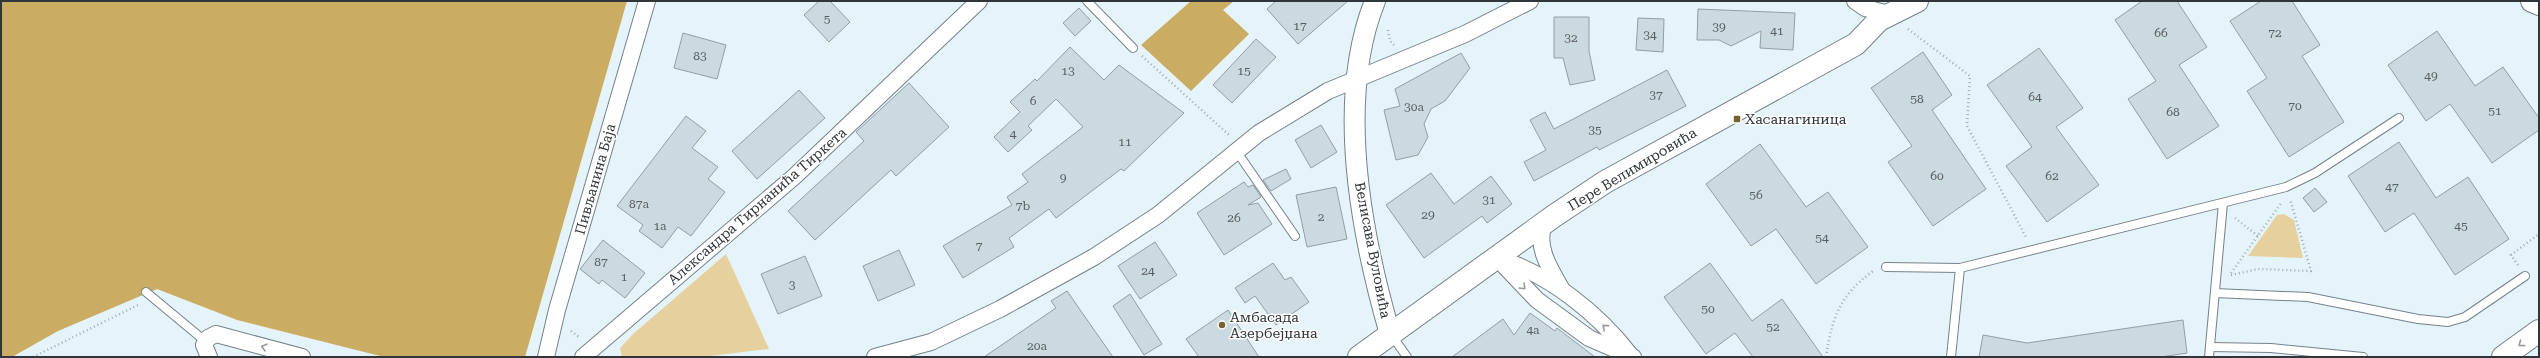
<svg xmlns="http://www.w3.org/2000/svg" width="2540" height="358" font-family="'Roboto Serif',serif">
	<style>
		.green { fill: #e6d09e }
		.forest { fill: #cbac63 }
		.building { fill: #cbd9e0; stroke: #909ea5 }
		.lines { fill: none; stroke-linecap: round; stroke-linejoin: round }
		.service-casing { stroke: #748288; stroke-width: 10 }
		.minor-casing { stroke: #748288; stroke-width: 18 }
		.tertiary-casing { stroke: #748288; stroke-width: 22 }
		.secondary-casing { stroke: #748288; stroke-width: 24 }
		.path { stroke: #a0acb1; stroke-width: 2.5; stroke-dasharray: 1 3; stroke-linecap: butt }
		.service { stroke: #fff; stroke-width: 8 }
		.minor { stroke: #fff; stroke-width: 16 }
		.tertiary { stroke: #fff; stroke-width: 20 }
		.secondary { stroke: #fff; stroke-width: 22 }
		.oneway { stroke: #979a9c }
		.poi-dot { fill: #776231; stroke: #fff; stroke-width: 1.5 }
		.labels { text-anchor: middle; stroke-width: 3; stroke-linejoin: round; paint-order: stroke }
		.number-label { font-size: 12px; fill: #565e62 }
		.poi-label { font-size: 14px; fill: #2f3538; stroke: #fff; text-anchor: start }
		.street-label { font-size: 14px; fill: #2f3538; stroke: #fff }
	</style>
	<rect width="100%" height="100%" fill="#e5f4fb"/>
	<!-- green -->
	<g class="green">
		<polygon points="2284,214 2294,220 2303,258 2248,256 2277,215"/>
		<polygon points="726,254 769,349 702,357 622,357 620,348 633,334"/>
	</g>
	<!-- forest -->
	<g class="forest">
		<polygon points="1,1 627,1 525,357 384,357 237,320 157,289 58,331 12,357 1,357"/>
		<polygon points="1191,1 1234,1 1223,10 1249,34 1191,91 1141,45"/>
	</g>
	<!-- building -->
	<g class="building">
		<polygon points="819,1 830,1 850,22 829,42 804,15"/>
		<polygon points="1276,1 1348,1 1298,44 1267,9"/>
		<polygon points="2142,1 2177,1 2207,47 2179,65 2219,126 2167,159 2128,99 2156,81 2115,20"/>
		<polygon points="2261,1 2292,1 2320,45 2302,56 2344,122 2289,157 2247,91 2267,78 2230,21"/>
		<polygon points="1079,8 1091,21 1075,36 1063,23"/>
		<polygon points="1698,9 1795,13 1793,50 1760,48 1761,31 1731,46 1719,40 1697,40"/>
		<polygon points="1554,17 1589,17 1589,51 1595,80 1570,85 1563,58 1554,58"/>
		<polygon points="1638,18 1664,19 1663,52 1636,50"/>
		<polygon points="2437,31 2475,86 2503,67 2539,118 2539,130 2492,163 2450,104 2426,121 2388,65"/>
		<polygon points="683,33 726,45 717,79 674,68"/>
		<polygon points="1256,39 1276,57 1232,103 1213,85"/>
		<polygon points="1070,47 1104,80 1119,65 1184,113 1124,171 1121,169 1056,218 1049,209 1009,238 1014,247 963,278 943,246 1012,205 1007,197 1028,182 1022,174 1083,127 1056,99 1028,126 1032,130 1008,152 994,137 1020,112 1010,102 1035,79 1037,81"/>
		<polygon points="2039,48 2083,108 2056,127 2099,185 2047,222 2006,166 2032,147 1987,85"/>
		<polygon points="1923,52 1952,95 1932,110 1986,189 1933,226 1888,162 1912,146 1871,88"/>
		<polygon points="1461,53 1470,68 1445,101 1431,109 1424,124 1428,137 1418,155 1396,160 1384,110 1400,106 1395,89"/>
		<polygon points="1667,70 1686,106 1599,150 1597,147 1534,181 1524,162 1546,150 1530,120 1545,112 1554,129"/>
		<polygon points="909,83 949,127 896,176 891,170 815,240 788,211 864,141 856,132"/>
		<polygon points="799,90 825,118 757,179 732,151"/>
		<polygon points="686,116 706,131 692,148 718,167 708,179 725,192 691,236 678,227 662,248 639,231 643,225 617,206"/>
		<polygon points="1321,125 1337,152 1311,168 1295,140"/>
		<polygon points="2399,142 2436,198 2468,177 2509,239 2455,275 2414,213 2385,232 2348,176"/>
		<polygon points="1760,144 1806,207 1828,192 1868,247 1816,284 1776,229 1751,246 1706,184"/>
		<polygon points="1286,169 1291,179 1271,191 1263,180"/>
		<polygon points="1431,173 1454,204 1491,176 1512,204 1487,223 1482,216 1424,258 1386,205"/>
		<polygon points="1244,182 1248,187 1253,185 1261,197 1248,205 1258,203 1272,224 1224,255 1197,213"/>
		<polygon points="1336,187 1347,239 1307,247 1296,195"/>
		<polygon points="2315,188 2327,202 2314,212 2303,198"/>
		<polygon points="603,240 645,273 625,298 602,280 599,284 580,269"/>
		<polygon points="1155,242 1177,275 1140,299 1118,266"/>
		<polygon points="899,250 915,285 878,301 863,266"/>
		<polygon points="805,256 822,296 778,314 761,274"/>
		<polygon points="1273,263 1285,280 1291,277 1309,302 1276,325 1255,296 1245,303 1235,288"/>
		<polygon points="1710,263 1752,321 1782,299 1823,357 1753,357 1735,333 1706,354 1664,297"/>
		<polygon points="1067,291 1113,357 984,357 1056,308 1051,301"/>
		<polygon points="1130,294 1162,344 1144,355 1113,306"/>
		<polygon points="1228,310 1259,357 1199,357 1186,339"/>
		<polygon points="1530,313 1555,331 1557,328 1595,357 1452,357 1503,319 1514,335"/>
		<polygon points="2183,320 2187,353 2161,357 1979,357 1983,335 2027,343"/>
	</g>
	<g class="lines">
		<defs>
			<g id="service">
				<polyline points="1087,1 1133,48"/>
				<polyline points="1237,152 1295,236"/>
				<polyline points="1886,267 1960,268"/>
				<polyline points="146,292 205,341"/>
				<polyline points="2215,293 2308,297 2418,319 2448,322 2465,317 2525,276"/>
				<polyline points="1391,334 1407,357"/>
				<polyline points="2210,347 2271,348 2363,357"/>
				<polyline points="1951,357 1960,268 2286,187 2315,173 2399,118"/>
				<polyline points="2209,357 2223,203"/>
			</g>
			<g id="minor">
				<polyline points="1855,1 1865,8 1889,14"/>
				<path d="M 1544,224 C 1535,246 1550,269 1561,288"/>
				<polyline points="1497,258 1537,300 1589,338 1633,357"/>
				<path d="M 1497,258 C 1549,274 1598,313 1631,356"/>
				<polyline points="209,357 204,345 208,338 216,334 302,357"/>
				<polyline points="546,357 557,310 647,1"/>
				<polyline points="583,357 795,176 979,1"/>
				<polyline points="875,357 931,342 1000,309 1094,257 1158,215 1259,133 1328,91 1465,34 1530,1"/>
			</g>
			<path id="tertiary" d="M 1375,1 C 1335,101 1361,234 1390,334"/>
			<g id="secondary">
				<polyline points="2532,1 2539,4"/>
				<polyline points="1359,357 1554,216 1605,182 1856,44 1879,20 1917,1"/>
				<polyline points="2503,357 2539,331"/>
			</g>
		</defs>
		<!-- service casing -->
		<use href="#service" class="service-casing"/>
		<!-- minor casing -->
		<use href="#minor" class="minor-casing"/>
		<!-- tertiary casing -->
		<use href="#tertiary" class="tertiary-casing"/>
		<!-- secondary casing -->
		<use href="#secondary" class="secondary-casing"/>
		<!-- path -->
		<g class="path">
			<polyline points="1908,29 1970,76 1967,126 2027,239"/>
			<polyline points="1388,30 1390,41 1394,45"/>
			<polyline points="1142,56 1229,135"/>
			<polyline points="2235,218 2258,236"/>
			<polyline points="2518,265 2511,255 2539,234"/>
			<polyline points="2231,273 2282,202"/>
			<polyline points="2231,275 2258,269 2311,271 2290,199"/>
			<polyline points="571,331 579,337"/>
			<polyline points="33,357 140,304"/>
			<path d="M 1826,357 C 1832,318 1839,296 1873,271"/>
		</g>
		<!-- service -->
		<use href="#service" class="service"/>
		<!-- minor -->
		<use href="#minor" class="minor"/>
		<!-- tertiary -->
		<use href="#tertiary" class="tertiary"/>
		<!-- secondary -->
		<use href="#secondary" class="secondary"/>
	</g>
	<!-- one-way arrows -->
	<defs><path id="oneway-chevron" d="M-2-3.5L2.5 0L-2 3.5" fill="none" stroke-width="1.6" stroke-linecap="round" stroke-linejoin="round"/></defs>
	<g class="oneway">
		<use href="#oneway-chevron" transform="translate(1523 287) rotate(45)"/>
		<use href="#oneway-chevron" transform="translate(1605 327) rotate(-138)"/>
		<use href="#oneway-chevron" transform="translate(2521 344) rotate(144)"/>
		<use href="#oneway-chevron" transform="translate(264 347) rotate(-164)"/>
	</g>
	<!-- markers -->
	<g class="poi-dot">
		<rect x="1733" y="115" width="8" height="8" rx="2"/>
		<circle cx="1222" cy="325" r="4"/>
	</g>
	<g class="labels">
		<!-- number labels -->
		<g class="number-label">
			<text x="827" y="23">5</text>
			<text x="1300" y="30">17</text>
			<text x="1719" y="31">39</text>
			<text x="1777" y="35">41</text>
			<text x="2161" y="37">66</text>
			<text x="2275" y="37">72</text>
			<text x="1650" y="39">34</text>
			<text x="1571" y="42">32</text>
			<text x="700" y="60">83</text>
			<text x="1068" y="75">13</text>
			<text x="1244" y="75">15</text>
			<text x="2431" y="80">49</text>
			<text x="1656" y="99">37</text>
			<text x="2035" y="101">64</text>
			<text x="1917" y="103">58</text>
			<text x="1033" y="105">6</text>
			<text x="2295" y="110">70</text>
			<text x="1414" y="111">30a</text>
			<text x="2495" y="115">51</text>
			<text x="2173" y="116">68</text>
			<text x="1595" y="134">35</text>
			<text x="1013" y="138">4</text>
			<text x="1125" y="146">11</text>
			<text x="1937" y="180">60</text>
			<text x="2052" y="180">62</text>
			<text x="1063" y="182">9</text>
			<text x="2392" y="191">47</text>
			<text x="1756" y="199">56</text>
			<text x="1489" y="204">31</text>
			<text x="639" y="208">87a</text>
			<text x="1023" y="210">7b</text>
			<text x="1428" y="219">29</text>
			<text x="1321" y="221">2</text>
			<text x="1234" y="222">26</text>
			<text x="660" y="230">1a</text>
			<text x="2461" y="230">45</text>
			<text x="1822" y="242">54</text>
			<text x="979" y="250">7</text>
			<text x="601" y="266">87</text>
			<text x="1148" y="275">24</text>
			<text x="624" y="281">1</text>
			<text x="792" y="289">3</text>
			<text x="1708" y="313">50</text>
			<text x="1773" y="331">52</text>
			<text x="1533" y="334">4a</text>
			<text x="1037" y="350">20a</text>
		</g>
		<!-- poi labels -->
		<g class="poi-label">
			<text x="1745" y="124">Хасанагиница</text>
			<text x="1230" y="322">Амбасада<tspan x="1230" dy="16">Азербејџана</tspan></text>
		</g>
		<!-- street labels -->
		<g class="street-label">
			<text transform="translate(1632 169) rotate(-31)" y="5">Пере Велимировића</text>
			<text transform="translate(595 179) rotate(-74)" y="5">Пивљанина Баја</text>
			<text transform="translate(757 206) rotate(-41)" y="5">Александра Тирнанића Тиркета</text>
			<text transform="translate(1373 250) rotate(79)" y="5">Велисава Вуловића</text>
		</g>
	</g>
	<!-- border -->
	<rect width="2540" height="358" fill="none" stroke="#2f3538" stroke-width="4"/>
</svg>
